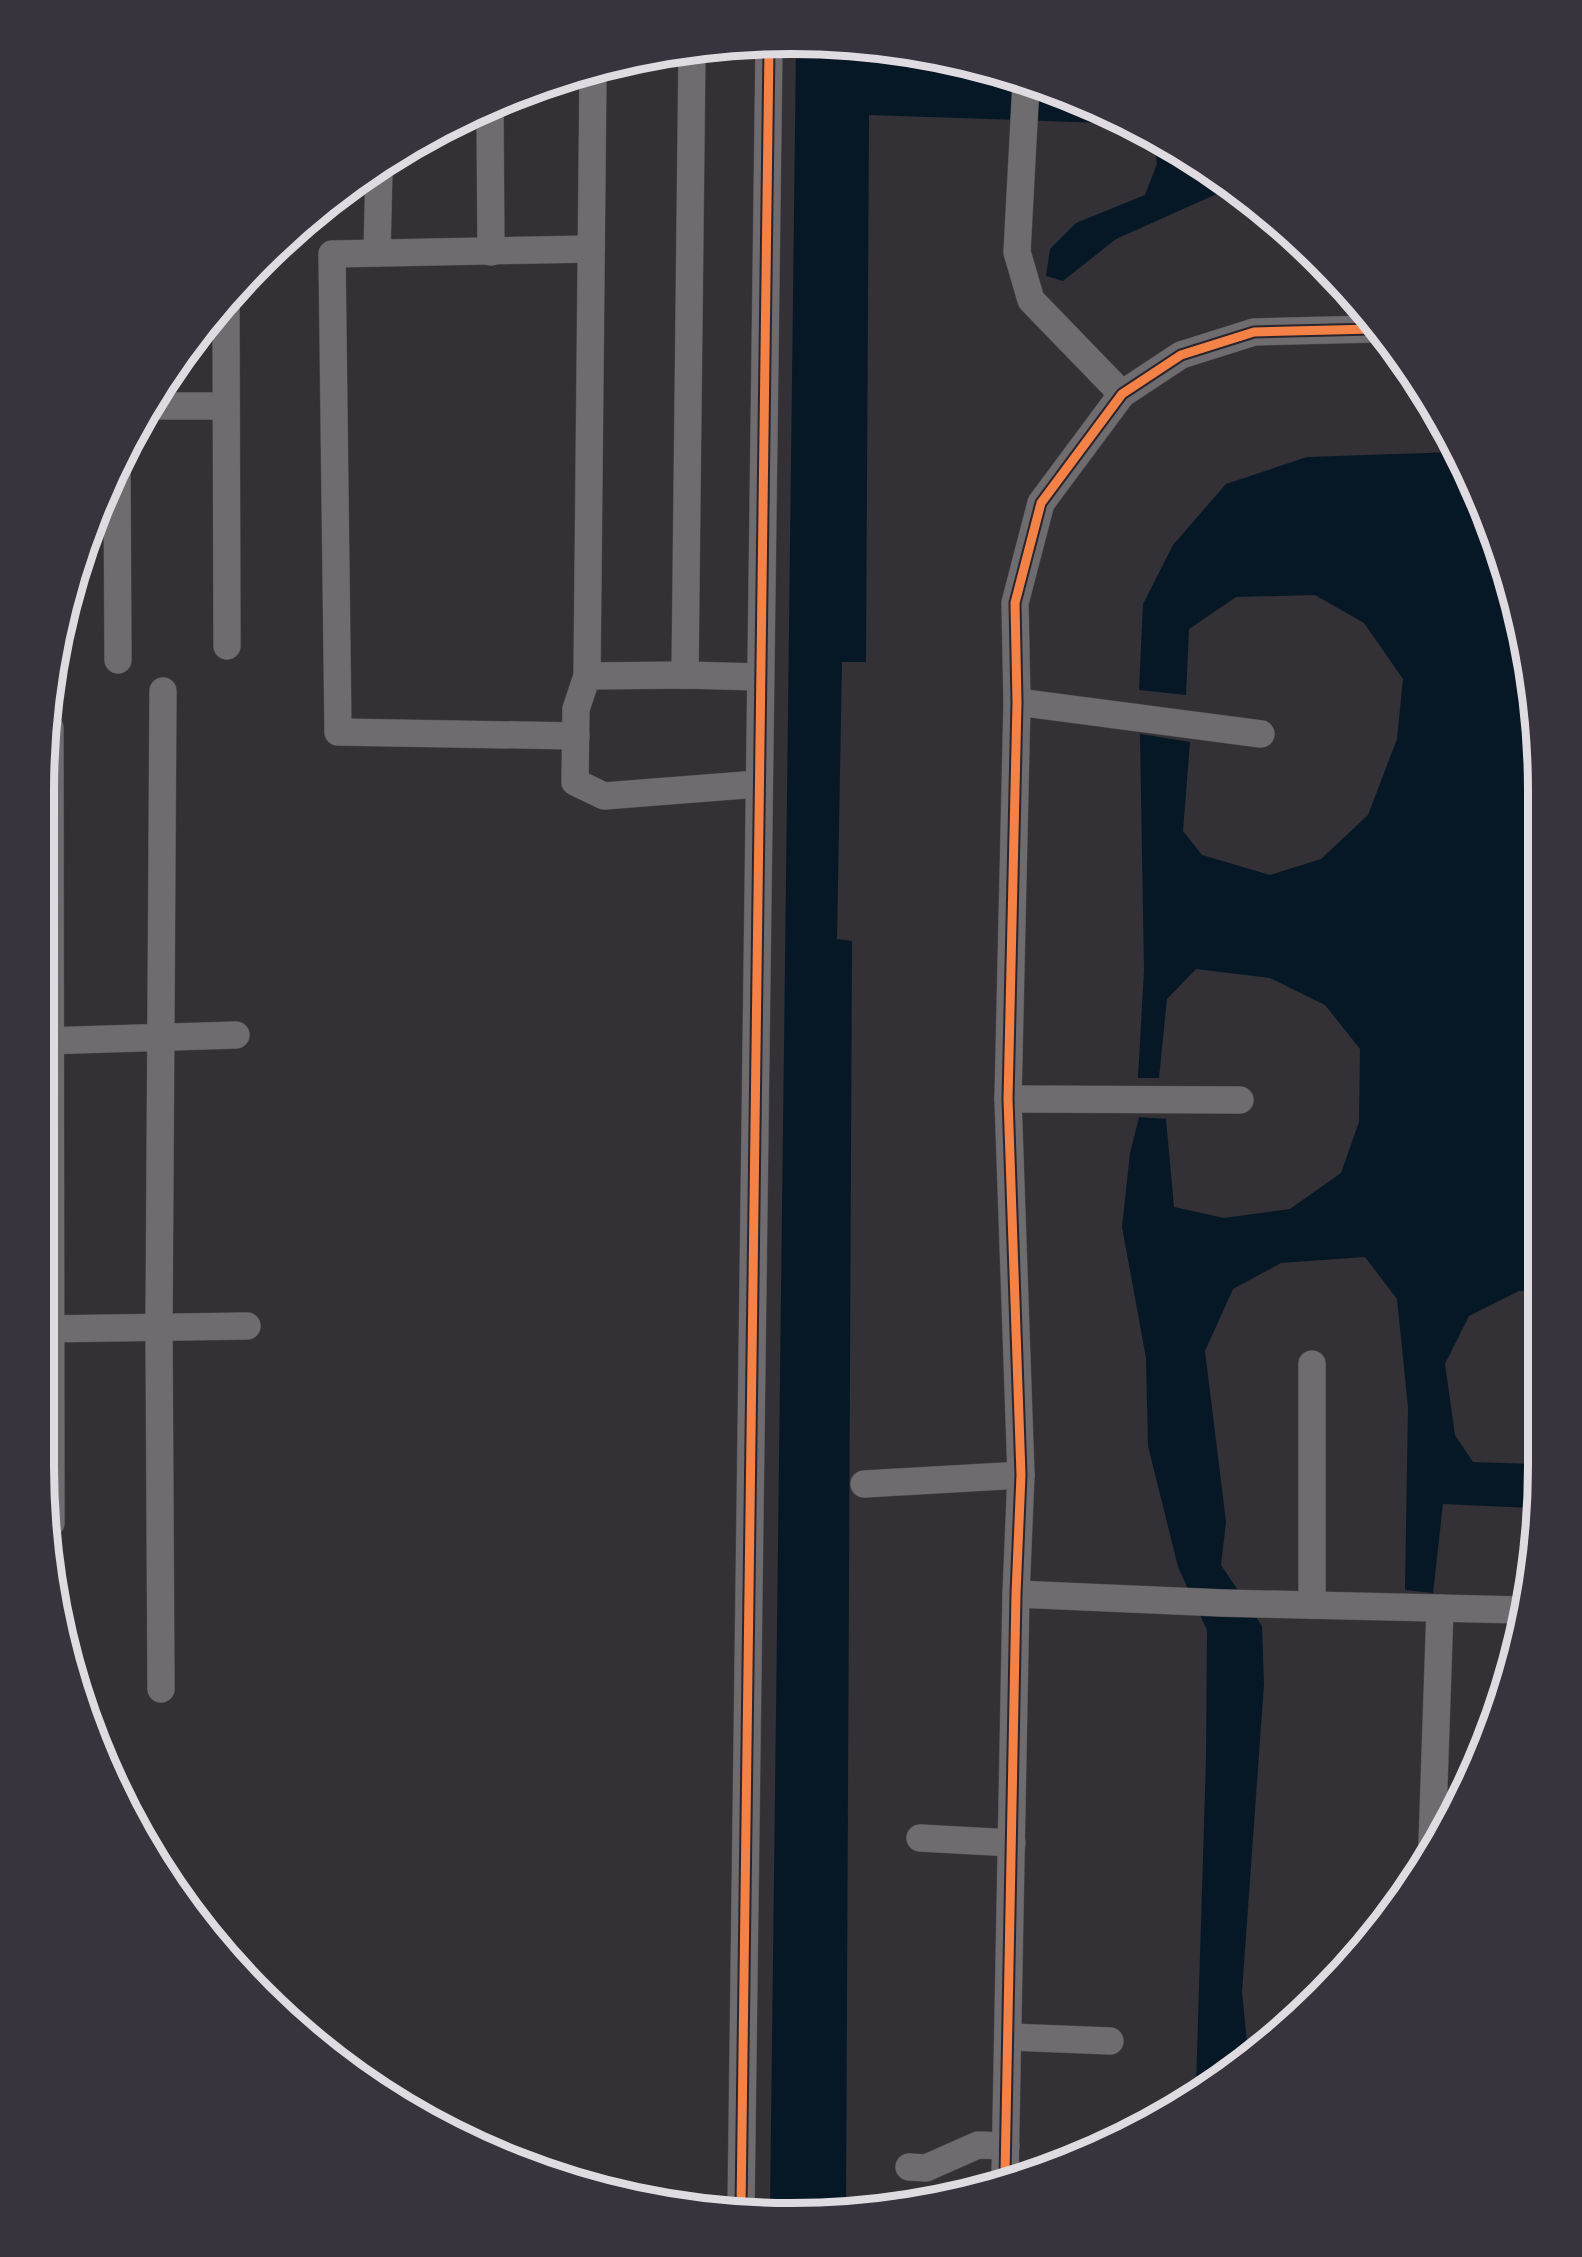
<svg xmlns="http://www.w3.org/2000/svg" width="1582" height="2257" font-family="'Archivo Narrow',sans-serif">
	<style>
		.water { fill: #061825 }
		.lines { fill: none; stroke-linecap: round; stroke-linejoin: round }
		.minor-casing { stroke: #4f4b51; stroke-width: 28 }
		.minor { stroke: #6e6c6f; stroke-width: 27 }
		.cycleway-casing { stroke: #2a242e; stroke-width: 13 }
		.cycleway { stroke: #f48246; stroke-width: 9 }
		.rim { fill: none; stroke: #dfdbe1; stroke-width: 8 }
	</style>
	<rect width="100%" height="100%" fill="#333036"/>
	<!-- water -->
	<g class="water">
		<polygon points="840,45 878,51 879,59 933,61 984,69 1121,120 1130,126 1104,123 869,115 866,662 842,662 837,939 852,941 846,2211 840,2212 770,2210 796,47"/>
		<polygon points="1154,141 1230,188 1116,239 1063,281 1046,276 1050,249 1076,223 1145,195 1157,164"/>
		<polygon points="1456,452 1462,461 1499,551 1532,693 1536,1291 1519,1291 1469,1316 1445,1364 1455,1435 1473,1462 1533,1464 1532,1508 1443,1504 1433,1593 1405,1590 1408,1407 1397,1299 1365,1257 1281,1263 1233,1289 1205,1351 1226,1522 1221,1565 1262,1626 1264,1684 1242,1992 1248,2052 1196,2087 1206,1759 1207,1630 1178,1567 1148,1446 1146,1358 1122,1227 1130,1153 1139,1117 1166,1119 1174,1207 1224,1218 1290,1209 1341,1173 1359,1122 1360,1049 1325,1005 1270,978 1196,969 1167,999 1159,1078 1138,1078 1144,970 1140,734 1190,742 1183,831 1202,855 1270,875 1321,859 1368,815 1397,739 1403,679 1364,623 1315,595 1236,597 1189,629 1186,695 1139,690 1143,604 1173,545 1226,484 1307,457"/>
	</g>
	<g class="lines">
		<defs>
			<g id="minor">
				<polyline points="1026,84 1017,252 1031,300 1122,394"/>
				<polyline points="490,111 491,252"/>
				<polyline points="377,253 379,171"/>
				<polyline points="226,306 227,646"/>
				<polyline points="151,406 226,406"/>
				<polyline points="117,472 118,660"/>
				<polyline points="685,675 692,50"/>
				<polyline points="587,676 593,73"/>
				<polyline points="1017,702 1261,734"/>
				<polyline points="50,728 51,1523"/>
				<polyline points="576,736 338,732 332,254 591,249"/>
				<polyline points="758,784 604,796 575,782 576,709 587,676 685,675 760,677"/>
				<polyline points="44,1041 236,1035"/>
				<polyline points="1008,1099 1240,1100"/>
				<polyline points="44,1329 247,1326"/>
				<polyline points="864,1484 1021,1475"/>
				<polyline points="1016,1594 1222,1603 1521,1610"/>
				<polyline points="1312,1605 1312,1364"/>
				<polyline points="161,1689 159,1328 163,691"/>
				<polyline points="920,1838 1012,1843"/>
				<polyline points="1432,1844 1440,1608"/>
				<polyline points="1009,2037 1110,2041"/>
				<polyline points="909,2167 926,2168 978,2145 1006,2146"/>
				<polyline points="1005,2176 1016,1594 1021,1475 1008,1099 1017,702 1015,603 1041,503 1122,394 1181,355 1254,332 1373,329"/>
				<polyline points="741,2209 769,47"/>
			</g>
		</defs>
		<!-- minor casing -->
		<use href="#minor" class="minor-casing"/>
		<!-- minor -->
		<use href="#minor" class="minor"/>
		<defs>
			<g id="cycleway">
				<polyline points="1005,2176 1016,1594 1021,1475 1008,1099 1017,702 1015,603 1041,503 1122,394 1181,355 1254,332 1373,329"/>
				<polyline points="741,2209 769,47"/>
			</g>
		</defs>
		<!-- cycleway casing -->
		<use href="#cycleway" class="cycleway-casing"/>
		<!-- cycleway -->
		<use href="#cycleway" class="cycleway"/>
	</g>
	<!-- crop -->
	<path d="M0 0H1582V2257H0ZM791 54H791A737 737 0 0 1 1528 791V1466A737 737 0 0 1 791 2203H791A737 737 0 0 1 54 1466V791A737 737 0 0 1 791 54Z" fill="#38333c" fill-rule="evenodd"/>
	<path class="rim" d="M791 54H791A737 737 0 0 1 1528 791V1466A737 737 0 0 1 791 2203H791A737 737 0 0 1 54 1466V791A737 737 0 0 1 791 54Z"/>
</svg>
